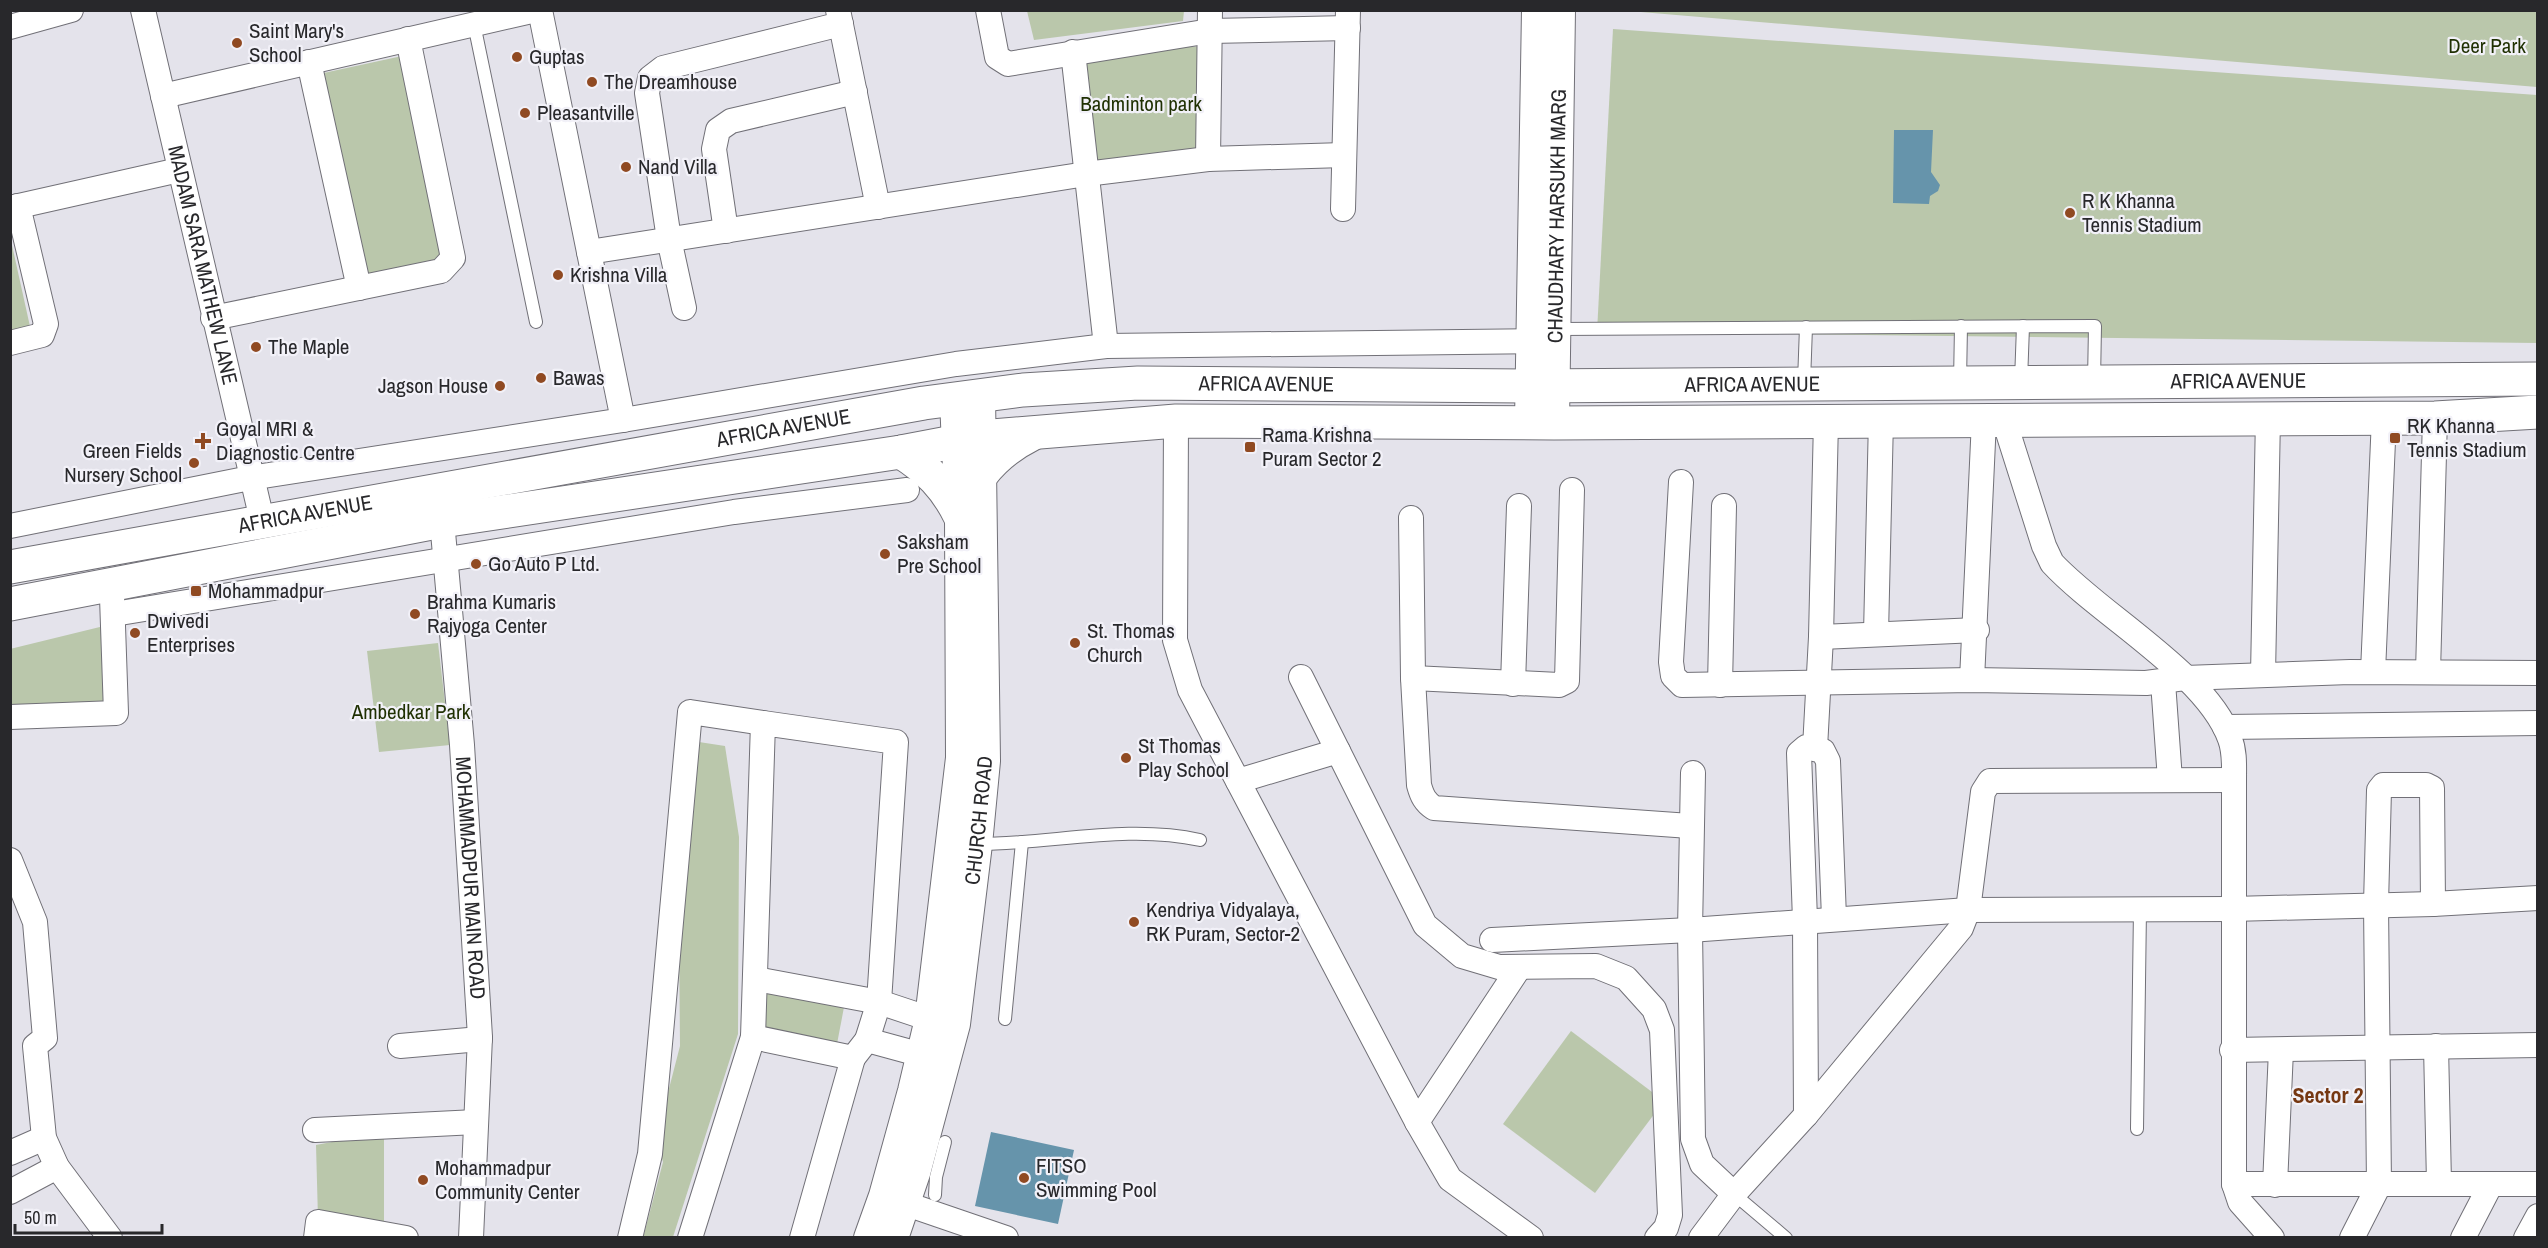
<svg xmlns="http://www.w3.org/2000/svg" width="2548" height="1248" font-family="'Archivo Narrow',sans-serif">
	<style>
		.green { fill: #bac7ab }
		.water { fill: #6694ab }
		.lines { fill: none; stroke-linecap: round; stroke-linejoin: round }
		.service-casing { stroke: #717077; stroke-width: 14 }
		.minor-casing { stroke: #717077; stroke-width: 26 }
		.tertiary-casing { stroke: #717077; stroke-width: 32 }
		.secondary-casing { stroke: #717077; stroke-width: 35 }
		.service { stroke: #fff; stroke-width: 12 }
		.minor { stroke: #fff; stroke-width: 24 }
		.tertiary { stroke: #fff; stroke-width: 30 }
		.secondary { stroke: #fff; stroke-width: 33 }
		.poi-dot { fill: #904a22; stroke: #f2f1f8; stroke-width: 2 }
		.labels { text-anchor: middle; stroke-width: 4.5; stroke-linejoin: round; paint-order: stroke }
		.poi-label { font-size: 21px; fill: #28282b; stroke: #f2f1f8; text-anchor: start }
		.park-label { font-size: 21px; fill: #1f3002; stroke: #f2f1f8 }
		.street-label { font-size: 21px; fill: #28282b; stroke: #f2f1f8 }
		.neighbourhood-label { font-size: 22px; font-weight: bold; fill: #763812; stroke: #f2f1f8 }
	</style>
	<rect width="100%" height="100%" fill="#e4e3eb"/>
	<!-- green -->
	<g class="green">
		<polygon points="1027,11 1027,10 1184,11 1183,21 1034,40"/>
		<polygon points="1629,11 2537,11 2537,87 2525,86"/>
		<polygon points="1613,29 2537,95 2537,343 1597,332"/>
		<polygon points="1202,46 1202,152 1093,162 1080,55"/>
		<polygon points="402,56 446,258 363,276 319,74"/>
		<polygon points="10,236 31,331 10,336"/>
		<polygon points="108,625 112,711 11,714 10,649"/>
		<polygon points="438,643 450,745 379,752 367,651"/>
		<polygon points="699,742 725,746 739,837 738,1034 673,1237 643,1238 663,1162 656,1139 680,1046 679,929"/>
		<polygon points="766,991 844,1007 837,1044 759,1028"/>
		<polygon points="1571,1031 1664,1101 1595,1193 1503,1124"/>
		<polygon points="384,1132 384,1229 318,1219 316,1145"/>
	</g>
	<!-- water -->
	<g class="water">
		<polygon points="1894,130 1933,130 1931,172 1940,185 1938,191 1930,196 1929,204 1893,203"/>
		<polygon points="991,1132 1074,1150 1058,1224 975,1206"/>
	</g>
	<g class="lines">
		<defs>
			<g id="service">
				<polyline points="474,24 536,322"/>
				<polyline points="1557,329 2095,326 2094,381"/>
				<polyline points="2021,381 2023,326"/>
				<polyline points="1804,382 1806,327"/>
				<polyline points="1960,382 1961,326"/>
				<path d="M 978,844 C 1052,844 1126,824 1200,840"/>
				<polyline points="1005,1019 1022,842"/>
				<polyline points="2137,1129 2140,909"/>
				<polyline points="1734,1194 1786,1238"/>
				<polyline points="935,1195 936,1177 945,1142"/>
			</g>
			<g id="minor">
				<path id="s1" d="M 143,10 L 262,520"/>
				<polyline points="540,10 623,420"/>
				<polyline points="838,10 878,207"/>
				<polyline points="988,10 997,57 1008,64 1210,31 1348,28"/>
				<polyline points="10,27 71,10"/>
				<polyline points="1073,52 1106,346"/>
				<polyline points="309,62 359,288"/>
				<polyline points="163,96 536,10"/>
				<polyline points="1208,159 1210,10"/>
				<polyline points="10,208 179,170"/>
				<polyline points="1343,209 1348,10"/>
				<polyline points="726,231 714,149 718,130 731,121 855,92"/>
				<polyline points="589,252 1086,174 1208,159 1344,155"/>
				<polyline points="684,308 669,239 647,93 650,78 663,68 841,24"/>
				<polyline points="213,318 441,271 453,258 408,39"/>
				<polyline points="10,343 42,335 46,324 18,206"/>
				<path d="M 2004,420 L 2044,546 L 2052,563 C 2100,615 2207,674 2230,739 C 2235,752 2234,766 2234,780 L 2234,1184 L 2240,1202 L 2272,1238"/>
				<polyline points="1176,421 1175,640 1190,690 1417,1122 1450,1179 1531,1238"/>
				<polyline points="1681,482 1671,662 1673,676 1682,685 1972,680 2146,683 2185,678 2350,672 2538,673"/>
				<path d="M 1411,518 L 1413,678 L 1419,785 C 1422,796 1425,802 1434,808 L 1690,826"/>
				<path id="s2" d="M 442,521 L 462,745 L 480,1037 L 471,1238"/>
				<polyline points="10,526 250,478 623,420 956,364 1106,346 1547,341"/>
				<polyline points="114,614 734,512 907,490"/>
				<polyline points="1876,634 1881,419"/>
				<polyline points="1821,637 1977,630"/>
				<polyline points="2373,672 2384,418"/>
				<polyline points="2428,672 2435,418"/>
				<polyline points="2263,675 2268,417"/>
				<polyline points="1301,677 1425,925 1462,956 1499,967 1596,966 1626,978 1654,1009 1662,1030 1670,1215 1666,1228 1657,1238"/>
				<polyline points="1413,678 1559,685 1567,681 1572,490"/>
				<polyline points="1972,680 1984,420"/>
				<polyline points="2163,682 2170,780"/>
				<polyline points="1513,684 1519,506"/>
				<polyline points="1720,685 1724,506"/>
				<polyline points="10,717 116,713 112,597"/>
				<polyline points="2225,727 2538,723"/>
				<polyline points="1815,748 1821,637 1826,421"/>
				<polyline points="1693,773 1690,930 1693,1139 1702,1164 1734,1194"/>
				<polyline points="1238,781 1338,751"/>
				<polyline points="10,860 35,922 45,1038 35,1046 44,1138 57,1167 110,1238"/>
				<polyline points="1492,940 1690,930 1968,910 2232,909 2433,904 2538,898"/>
				<polyline points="756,979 879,1002 930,1019"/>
				<polyline points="753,1037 853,1058 802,1238"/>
				<polyline points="867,1040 922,1055"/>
				<polyline points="400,1046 480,1039"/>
				<polyline points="2436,1046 2439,1183"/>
				<polyline points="2232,1050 2538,1045"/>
				<polyline points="1806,1115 1805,920 1799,753 1806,747 1823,751 1828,761 1834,918"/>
				<polyline points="1417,1122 1519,968"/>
				<polyline points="315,1130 476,1122"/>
				<polyline points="10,1153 44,1138"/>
				<polyline points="2234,1184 2538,1184"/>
				<polyline points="2275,1185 2281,1050"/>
				<polyline points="10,1192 57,1167"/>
				<polyline points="889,1198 1006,1238"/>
				<polyline points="316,1238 318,1222 406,1238"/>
				<polyline points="630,1238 650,1154 690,712 763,723"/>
				<polyline points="690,1238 753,1037 763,723 896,742 879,1002 867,1040 853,1058"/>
				<polyline points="1701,1238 1734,1194 1806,1115 1961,928 1968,910 1983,792 1990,781 2234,780"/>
				<polyline points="2352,1238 2379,1185 2376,904 2379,790 2383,785 2426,785 2432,788 2433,904"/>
				<polyline points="2463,1238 2491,1184"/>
				<polyline points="2526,1238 2538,1216"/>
			</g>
			<g id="tertiary">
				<polyline points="1530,422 1537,10"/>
				<path id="s3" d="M 1554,423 L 1560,10"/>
				<polyline points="869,1238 884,1196 913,1091 930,1019 961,758 960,516 955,399"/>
				<path id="s4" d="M 893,1238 L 915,1173 L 955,1024 L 977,844 L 985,761 L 980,395"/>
			</g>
			<g id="secondary">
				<path d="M 901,452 C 928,469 946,487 960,516"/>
				<path d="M 982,474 C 996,456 1012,444 1032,434"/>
				<path id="s5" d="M 10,567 L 924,403 L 1023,390 L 1138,383 L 1530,386 L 2538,379"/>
				<polyline points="10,604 442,521 901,452 980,437 1176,421 1554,423 2435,418 2538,412"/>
			</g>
		</defs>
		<!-- service casing -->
		<use href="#service" class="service-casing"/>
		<!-- minor casing -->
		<use href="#minor" class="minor-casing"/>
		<!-- tertiary casing -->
		<use href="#tertiary" class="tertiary-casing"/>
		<!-- secondary casing -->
		<use href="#secondary" class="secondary-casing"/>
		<!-- service -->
		<use href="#service" class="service"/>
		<!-- minor -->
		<use href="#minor" class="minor"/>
		<!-- tertiary -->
		<use href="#tertiary" class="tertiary"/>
		<!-- secondary -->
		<use href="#secondary" class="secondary"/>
	</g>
	<!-- markers -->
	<g class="poi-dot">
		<circle cx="237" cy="43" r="6"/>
		<circle cx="517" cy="57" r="6"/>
		<circle cx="592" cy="82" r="6"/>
		<circle cx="525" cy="113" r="6"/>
		<circle cx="626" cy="167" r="6"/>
		<circle cx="2070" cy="213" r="6"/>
		<circle cx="558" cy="275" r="6"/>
		<circle cx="256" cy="347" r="6"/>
		<circle cx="541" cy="378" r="6"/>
		<circle cx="500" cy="386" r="6"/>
		<rect x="2389" y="432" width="12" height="12" rx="3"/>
		<path d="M200 432h6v6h6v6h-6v6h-6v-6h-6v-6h6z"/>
		<rect x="1244" y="441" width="12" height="12" rx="3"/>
		<circle cx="194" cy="463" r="6"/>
		<circle cx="885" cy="554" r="6"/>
		<circle cx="476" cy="564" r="6"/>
		<rect x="190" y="585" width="12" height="12" rx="3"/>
		<circle cx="415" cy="614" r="6"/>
		<circle cx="135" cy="633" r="6"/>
		<circle cx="1075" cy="643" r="6"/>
		<circle cx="1126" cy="758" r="6"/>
		<circle cx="1134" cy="922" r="6"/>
		<circle cx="1024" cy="1178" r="6"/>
		<circle cx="423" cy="1180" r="6"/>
	</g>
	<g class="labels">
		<!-- poi labels -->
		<g class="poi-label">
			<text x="249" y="38">Saint Mary's<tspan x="249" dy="24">School</tspan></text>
			<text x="529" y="64">Guptas</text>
			<text x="604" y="89">The Dreamhouse</text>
			<text x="537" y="120">Pleasantville</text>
			<text x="638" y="174">Nand Villa</text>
			<text x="2082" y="208">R K Khanna<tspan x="2082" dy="24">Tennis Stadium</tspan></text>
			<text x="570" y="282">Krishna Villa</text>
			<text x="268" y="354">The Maple</text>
			<text x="553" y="385">Bawas</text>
			<text x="488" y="393" text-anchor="end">Jagson House</text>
			<text x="2407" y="433">RK Khanna<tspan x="2407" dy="24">Tennis Stadium</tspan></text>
			<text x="216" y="436">Goyal MRI &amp;<tspan x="216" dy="24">Diagnostic Centre</tspan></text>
			<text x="1262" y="442">Rama Krishna<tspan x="1262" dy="24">Puram Sector 2</tspan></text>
			<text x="182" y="458" text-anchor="end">Green Fields<tspan x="182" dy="24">Nursery School</tspan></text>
			<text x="897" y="549">Saksham<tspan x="897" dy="24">Pre School</tspan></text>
			<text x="488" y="571">Go Auto P Ltd.</text>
			<text x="208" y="598">Mohammadpur</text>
			<text x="427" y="609">Brahma Kumaris<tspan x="427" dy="24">Rajyoga Center</tspan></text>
			<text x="147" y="628">Dwivedi<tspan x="147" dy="24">Enterprises</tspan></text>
			<text x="1087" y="638">St. Thomas<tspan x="1087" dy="24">Church</tspan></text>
			<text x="1138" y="753">St Thomas<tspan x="1138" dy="24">Play School</tspan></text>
			<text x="1146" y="917">Kendriya Vidyalaya,<tspan x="1146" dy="24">RK Puram, Sector-2</tspan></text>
			<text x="1036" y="1173">FITSO<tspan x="1036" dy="24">Swimming Pool</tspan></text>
			<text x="435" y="1175">Mohammadpur<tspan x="435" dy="24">Community Center</tspan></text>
		</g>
		<!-- park labels -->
		<g class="park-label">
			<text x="2487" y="53">Deer Park</text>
			<text x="1141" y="111">Badminton park</text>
			<text x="411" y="719">Ambedkar Park</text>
		</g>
		<!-- street labels -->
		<g class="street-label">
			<text dy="7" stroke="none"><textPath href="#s3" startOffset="207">CHAUDHARY HARSUKH MARG</textPath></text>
			<text dy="7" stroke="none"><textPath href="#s1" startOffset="262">MADAM SARA MATHEW LANE</textPath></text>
			<text dy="7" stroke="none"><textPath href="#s5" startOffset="2244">AFRICA AVENUE</textPath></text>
			<text dy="7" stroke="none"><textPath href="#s5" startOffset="1272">AFRICA AVENUE</textPath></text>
			<text dy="7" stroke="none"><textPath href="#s5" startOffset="1758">AFRICA AVENUE</textPath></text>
			<text dy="7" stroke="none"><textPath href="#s5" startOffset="786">AFRICA AVENUE</textPath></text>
			<text dy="7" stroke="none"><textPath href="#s5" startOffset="300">AFRICA AVENUE</textPath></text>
			<text dy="7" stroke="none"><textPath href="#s4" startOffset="428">CHURCH ROAD</textPath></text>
			<text dy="7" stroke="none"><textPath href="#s2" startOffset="358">MOHAMMADPUR MAIN ROAD</textPath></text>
		</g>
		<!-- neighbourhood labels -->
		<g class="neighbourhood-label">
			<text x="2328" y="1103">Sector 2</text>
		</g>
	</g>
	<!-- border -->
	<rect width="2548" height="1248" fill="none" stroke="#28282b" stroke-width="24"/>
	<!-- scale -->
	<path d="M15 1224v9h147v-9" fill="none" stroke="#28282b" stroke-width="3"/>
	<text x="24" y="1224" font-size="18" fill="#28282b" stroke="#f2f1f8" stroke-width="4.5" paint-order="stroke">50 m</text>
</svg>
